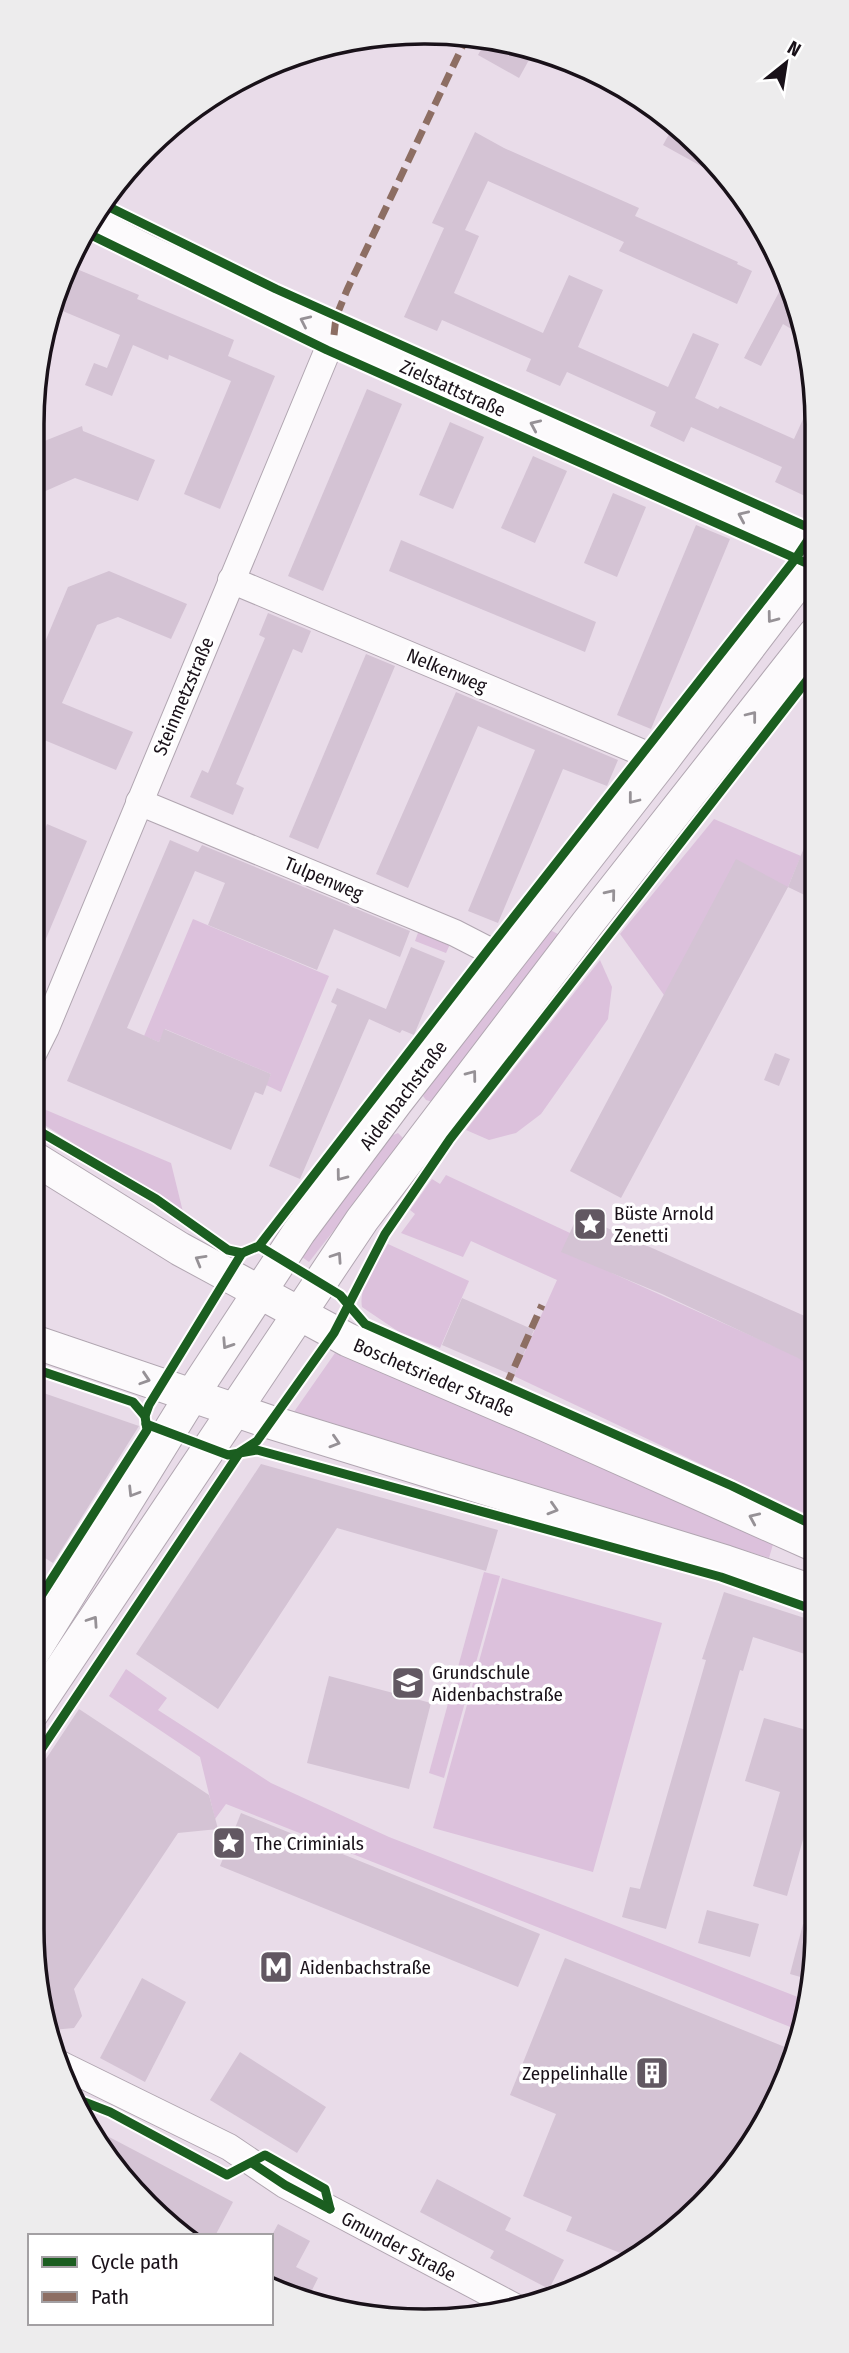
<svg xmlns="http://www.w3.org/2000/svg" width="849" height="2353" font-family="'Fira Sans Condensed',sans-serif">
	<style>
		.green { fill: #dcc1dc }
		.building { fill: #d4c3d4 }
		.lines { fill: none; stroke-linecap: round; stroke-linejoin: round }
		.minor-casing { stroke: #b1a6b1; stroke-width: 28 }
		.major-casing { stroke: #b1a6b1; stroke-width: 35 }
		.minor { stroke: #fcfafc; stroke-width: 26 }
		.major { stroke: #fcfafc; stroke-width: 33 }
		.quiet { stroke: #8d6e63; stroke-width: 7; stroke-dasharray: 14 7; stroke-linecap: butt }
		.cycleway-casing { stroke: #fff; stroke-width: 13 }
		.cycleway { stroke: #1b5e20; stroke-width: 9 }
		.oneway { stroke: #969196 }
		.labels { text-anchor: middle; stroke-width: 7; stroke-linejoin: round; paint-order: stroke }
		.street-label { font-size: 19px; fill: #191119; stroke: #fff }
		.poi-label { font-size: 19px; fill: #191119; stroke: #fff; text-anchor: start }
		.rim { fill: none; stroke: #191119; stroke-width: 3.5 }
	</style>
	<rect width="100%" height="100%" fill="#e9dce9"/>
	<!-- green -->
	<g class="green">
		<polygon points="714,819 801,856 788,887 664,995 620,934"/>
		<polygon points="193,919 329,976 281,1092 266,1085 271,1074 165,1029 159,1042 144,1036"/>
		<polygon points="548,929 560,935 436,1103 426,1100 423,1096 427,1088"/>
		<polygon points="419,930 451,942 446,953 415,941"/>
		<polygon points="600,960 612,987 608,1019 541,1114 516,1133 489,1140 466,1130"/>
		<polygon points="32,1104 171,1163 184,1216 120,1173 32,1117"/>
		<polygon points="398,1133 404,1139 401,1145 309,1262 302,1257 391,1136"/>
		<polygon points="446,1175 570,1233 612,1273 796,1356 816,1369 817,1519 514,1376 557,1280 471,1241 463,1257 401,1233 415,1214 410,1210 432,1179 440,1184"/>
		<path d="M 388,1244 L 469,1281 L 440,1348 L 399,1332 L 362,1307 C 358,1286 378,1262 388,1244 Z"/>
		<polygon points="335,1353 776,1534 769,1558 628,1514 289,1419"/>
		<polygon points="484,1572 500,1576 444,1778 429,1773"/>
		<polygon points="502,1578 662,1623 593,1872 433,1828"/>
		<polygon points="126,1669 167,1698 158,1710 271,1783 389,1837 808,2001 803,2032 226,1804 215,1819 200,1757 109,1696"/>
	</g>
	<!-- building -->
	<g class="building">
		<polygon points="485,42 526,45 535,49 519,78 478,55"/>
		<polygon points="673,127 720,165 723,170 719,176 663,145"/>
		<polygon points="475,132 504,148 639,208 635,216 738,262 737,264 752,271 737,304 619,251 624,242 488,181 465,230 479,236 454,293 543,333 569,275 603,290 578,347 668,387 693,333 719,344 695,398 718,409 720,406 794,439 814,395 814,476 805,496 775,482 782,467 691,427 684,442 650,426 656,412 567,372 560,386 526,371 531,359 442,320 437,331 404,317 444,228 432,223"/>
		<polygon points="72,267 139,295 137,299 234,340 228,356 275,376 220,509 184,494 231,381 169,355 168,360 133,345 112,396 85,385 94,363 107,368 120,335 53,307"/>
		<polygon points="786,279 803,336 783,324 761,366 744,358"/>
		<polygon points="367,389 402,404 323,591 288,576"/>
		<polygon points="450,422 484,437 453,509 419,495"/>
		<polygon points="82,426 83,431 155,460 138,501 75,478 32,497 32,446"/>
		<polygon points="533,456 567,471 535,543 501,528"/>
		<polygon points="613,493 646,507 617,577 584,563"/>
		<polygon points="696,525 730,539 651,729 617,715"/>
		<polygon points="401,540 596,622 585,652 389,571"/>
		<polygon points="109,571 187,604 171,639 118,617 97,625 62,703 133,732 116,770 37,737 32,723 32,673 68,587"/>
		<polygon points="268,613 311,631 302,653 293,649 236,784 244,788 233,815 190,797 202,770 208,773 265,638 259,635"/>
		<polygon points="366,654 395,666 318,849 289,837"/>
		<polygon points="456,692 618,760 607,786 563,769 498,923 468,911 535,750 478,726 408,888 376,874"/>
		<polygon points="815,821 815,900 788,887"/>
		<polygon points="47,824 87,841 32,972 32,860"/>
		<polygon points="170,840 198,852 202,845 410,931 400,957 334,929 317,970 208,925 225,883 195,871 127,1028 159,1042 164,1029 271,1074 263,1095 255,1092 231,1150 67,1081"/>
		<polygon points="736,859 788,887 621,1198 570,1171"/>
		<polygon points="411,947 445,961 414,1035 402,1030 400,1033 369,1019 300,1179 269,1166 337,1005 331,1002 337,988 386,1009"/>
		<polygon points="775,1053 790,1059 779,1086 764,1080"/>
		<polygon points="578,1215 816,1321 816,1369 798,1358 662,1294 561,1252"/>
		<polygon points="462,1298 534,1330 514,1376 442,1345"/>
		<polygon points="32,1389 139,1426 53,1563 32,1550"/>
		<polygon points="261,1464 498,1530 486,1571 337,1528 218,1709 136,1654"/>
		<polygon points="724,1592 817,1622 817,1658 753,1637 743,1671 740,1670 666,1929 622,1917 630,1887 640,1889 706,1660 702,1659"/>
		<polygon points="329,1676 431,1703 409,1789 307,1763"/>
		<polygon points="79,1709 209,1795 218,1829 178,1833 74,1989 82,2016 74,2028 52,2030 32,1928 32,1780"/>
		<polygon points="764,1718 817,1733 817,1790 787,1896 753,1886 780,1792 745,1781"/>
		<polygon points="241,1813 540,1934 518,1987 220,1866"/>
		<polygon points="707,1910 759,1924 750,1957 698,1943"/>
		<polygon points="803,1924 817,1928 811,1980 790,1974"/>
		<polygon points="565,1958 795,2051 751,2147 643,2255 635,2259 566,2231 572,2217 523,2196 556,2114 510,2095"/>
		<polygon points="142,1978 186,2002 145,2082 100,2058"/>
		<polygon points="240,2052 326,2107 297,2153 210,2100"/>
		<polygon points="92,2128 233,2202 215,2236 192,2236 129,2188"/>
		<polygon points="437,2179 511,2218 505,2230 564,2260 549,2289 490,2258 494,2251 420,2212"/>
		<polygon points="278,2224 310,2241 296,2267 318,2278 308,2298 271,2287 271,2237"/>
	</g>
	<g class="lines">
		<defs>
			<g id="minor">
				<polyline points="95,221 148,248 334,335 814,547"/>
				<polyline points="231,580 662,761"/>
				<polyline points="139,802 455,933 488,950 506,962"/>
				<polyline points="32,1056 46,1028 334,335"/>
				<polyline points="58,2063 229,2147 285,2185 519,2309"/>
			</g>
			<g id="major">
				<polyline points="32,1157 180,1249 348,1340 544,1424 817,1546"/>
				<polyline points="32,1341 270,1422 726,1562 817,1593"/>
				<polyline points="32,1654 192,1395 299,1232 396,1102 662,761 801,578 815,565"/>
				<polyline points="32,1713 362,1220 587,924 815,634"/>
			</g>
		</defs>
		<!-- minor casing -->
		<use href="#minor" class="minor-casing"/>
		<!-- major casing -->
		<use href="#major" class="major-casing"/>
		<!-- minor -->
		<use href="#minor" class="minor"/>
		<!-- major -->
		<use href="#major" class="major"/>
		<!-- quiet -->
		<g class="quiet">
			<polyline points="334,335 336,317 347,290 465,41"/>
			<polyline points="506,1386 542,1305"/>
			<polyline points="32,1715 54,1729"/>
		</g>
		<defs>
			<g id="cycleway">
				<polyline points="103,204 276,289 814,530"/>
				<polyline points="89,234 327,350 815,567"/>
				<polyline points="32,1127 156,1199 228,1250 242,1253 259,1246 488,950 796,558 814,531"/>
				<polyline points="259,1246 340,1295 365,1324 732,1486 817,1527"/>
				<polyline points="32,1368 133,1402 145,1416"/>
				<polyline points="146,1424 228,1455 257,1450 721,1577 817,1611"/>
				<polyline points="32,1610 147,1430 145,1416 149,1405 242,1253"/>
				<polyline points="32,1763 240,1452 257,1441 334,1333 385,1234 450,1139 815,670"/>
				<polyline points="74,2098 110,2112 227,2175 265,2155 325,2189 330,2209"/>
				<polyline points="252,2163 285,2185 330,2209"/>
			</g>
		</defs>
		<!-- cycleway casing -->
		<use href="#cycleway" class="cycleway-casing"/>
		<!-- cycleway -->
		<use href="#cycleway" class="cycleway"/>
	</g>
	<!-- one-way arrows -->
	<defs><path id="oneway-chevron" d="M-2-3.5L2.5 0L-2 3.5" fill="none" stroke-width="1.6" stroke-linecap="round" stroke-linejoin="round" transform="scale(1.75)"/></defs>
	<g class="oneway">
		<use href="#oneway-chevron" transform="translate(305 321) rotate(-155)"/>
		<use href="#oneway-chevron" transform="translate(535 425) rotate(-156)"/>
		<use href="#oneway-chevron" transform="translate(743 516) rotate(-156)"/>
		<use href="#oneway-chevron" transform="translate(772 618) rotate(127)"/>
		<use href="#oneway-chevron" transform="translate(752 716) rotate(-52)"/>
		<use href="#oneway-chevron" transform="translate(633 799) rotate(128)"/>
		<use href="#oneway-chevron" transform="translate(611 894) rotate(-51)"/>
		<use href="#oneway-chevron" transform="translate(472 1075) rotate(-53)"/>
		<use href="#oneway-chevron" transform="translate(341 1176) rotate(127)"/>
		<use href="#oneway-chevron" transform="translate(337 1257) rotate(-56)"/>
		<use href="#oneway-chevron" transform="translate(200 1260) rotate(-150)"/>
		<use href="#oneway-chevron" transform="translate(227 1344) rotate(123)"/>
		<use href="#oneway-chevron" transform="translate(145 1379) rotate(18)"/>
		<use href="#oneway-chevron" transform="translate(335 1442) rotate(17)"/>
		<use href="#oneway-chevron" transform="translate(133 1492) rotate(122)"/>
		<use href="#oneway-chevron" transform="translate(553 1509) rotate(17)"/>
		<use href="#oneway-chevron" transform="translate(754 1518) rotate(-156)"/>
		<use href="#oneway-chevron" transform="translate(93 1621) rotate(-56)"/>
	</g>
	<!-- icons -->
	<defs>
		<symbol id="sight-square" viewBox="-11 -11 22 22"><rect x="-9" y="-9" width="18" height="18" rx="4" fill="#625862" stroke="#fff"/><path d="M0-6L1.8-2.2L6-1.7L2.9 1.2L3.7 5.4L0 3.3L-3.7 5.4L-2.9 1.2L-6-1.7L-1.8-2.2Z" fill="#fff"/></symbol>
		<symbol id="school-square" viewBox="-11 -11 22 22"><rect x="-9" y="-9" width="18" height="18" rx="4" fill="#625862" stroke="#fff"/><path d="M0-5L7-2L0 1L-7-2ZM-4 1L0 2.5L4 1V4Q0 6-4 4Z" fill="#fff"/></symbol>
		<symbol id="metro-square" viewBox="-11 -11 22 22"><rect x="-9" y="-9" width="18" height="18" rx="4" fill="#625862" stroke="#fff"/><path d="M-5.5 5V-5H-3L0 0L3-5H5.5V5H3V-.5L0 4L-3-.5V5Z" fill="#fff"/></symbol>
		<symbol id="building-square" viewBox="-11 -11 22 22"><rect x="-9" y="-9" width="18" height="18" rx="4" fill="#625862" stroke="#fff"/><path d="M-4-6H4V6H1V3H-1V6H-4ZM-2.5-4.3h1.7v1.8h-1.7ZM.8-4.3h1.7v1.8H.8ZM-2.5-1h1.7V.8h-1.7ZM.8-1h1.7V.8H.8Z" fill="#fff"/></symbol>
	</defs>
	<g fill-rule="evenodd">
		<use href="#sight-square" x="571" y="1205" width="38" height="38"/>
		<use href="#school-square" x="389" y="1664" width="38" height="38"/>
		<use href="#sight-square" x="210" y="1824" width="38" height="38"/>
		<use href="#metro-square" x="257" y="1948" width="38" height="38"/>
		<use href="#building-square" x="633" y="2054" width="38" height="38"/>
	</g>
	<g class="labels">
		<!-- street labels -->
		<g class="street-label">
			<text transform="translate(453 388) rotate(24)" y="7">Zielstattstraße</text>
			<text transform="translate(447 670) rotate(23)" y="7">Nelkenweg</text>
			<text transform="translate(183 696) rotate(-67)" y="7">Steinmetzstraße</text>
			<text transform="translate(324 878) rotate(23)" y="7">Tulpenweg</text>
			<text transform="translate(403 1095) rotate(-53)" y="7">Aidenbachstraße</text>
			<text transform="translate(434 1377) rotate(23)" y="7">Boschetsrieder Straße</text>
			<text transform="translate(399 2246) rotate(28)" y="7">Gmunder Straße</text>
		</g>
		<!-- poi labels -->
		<g class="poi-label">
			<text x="614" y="1220">Büste Arnold<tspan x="614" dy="22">Zenetti</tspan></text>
			<text x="432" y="1679">Grundschule<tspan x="432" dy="22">Aidenbachstraße</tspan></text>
			<text x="254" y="1850">The Criminials</text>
			<text x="300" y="1974">Aidenbachstraße</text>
			<text x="628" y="2080" text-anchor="end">Zeppelinhalle</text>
		</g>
	</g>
	<!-- crop -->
	<path d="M0 0H849V2353H0ZM424 44H425A380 380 0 0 1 805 424V1929A380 380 0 0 1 425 2309H424A380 380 0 0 1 44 1929V424A380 380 0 0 1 424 44Z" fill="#edeced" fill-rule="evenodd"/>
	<path class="rim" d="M424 44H425A380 380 0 0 1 805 424V1929A380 380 0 0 1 425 2309H424A380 380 0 0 1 44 1929V424A380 380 0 0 1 424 44Z"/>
	<!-- legend -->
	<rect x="28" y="2234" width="245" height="91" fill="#ffffff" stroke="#a3a0a3" stroke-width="2"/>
	<rect x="42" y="2257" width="35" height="10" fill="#1b5e20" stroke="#a3a0a3" stroke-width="2"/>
	<text x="91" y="2269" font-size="21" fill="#191119">Cycle path</text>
	<rect x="42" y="2292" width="35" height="10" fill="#8d6e63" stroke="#a3a0a3" stroke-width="2"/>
	<text x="91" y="2304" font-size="21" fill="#191119">Path</text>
	<!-- north arrow -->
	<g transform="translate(786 63) rotate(30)" stroke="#ffffff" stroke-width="5" paint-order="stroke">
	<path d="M0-5L12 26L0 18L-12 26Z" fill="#191119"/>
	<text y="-10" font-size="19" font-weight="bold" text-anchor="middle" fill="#191119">N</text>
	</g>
</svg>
